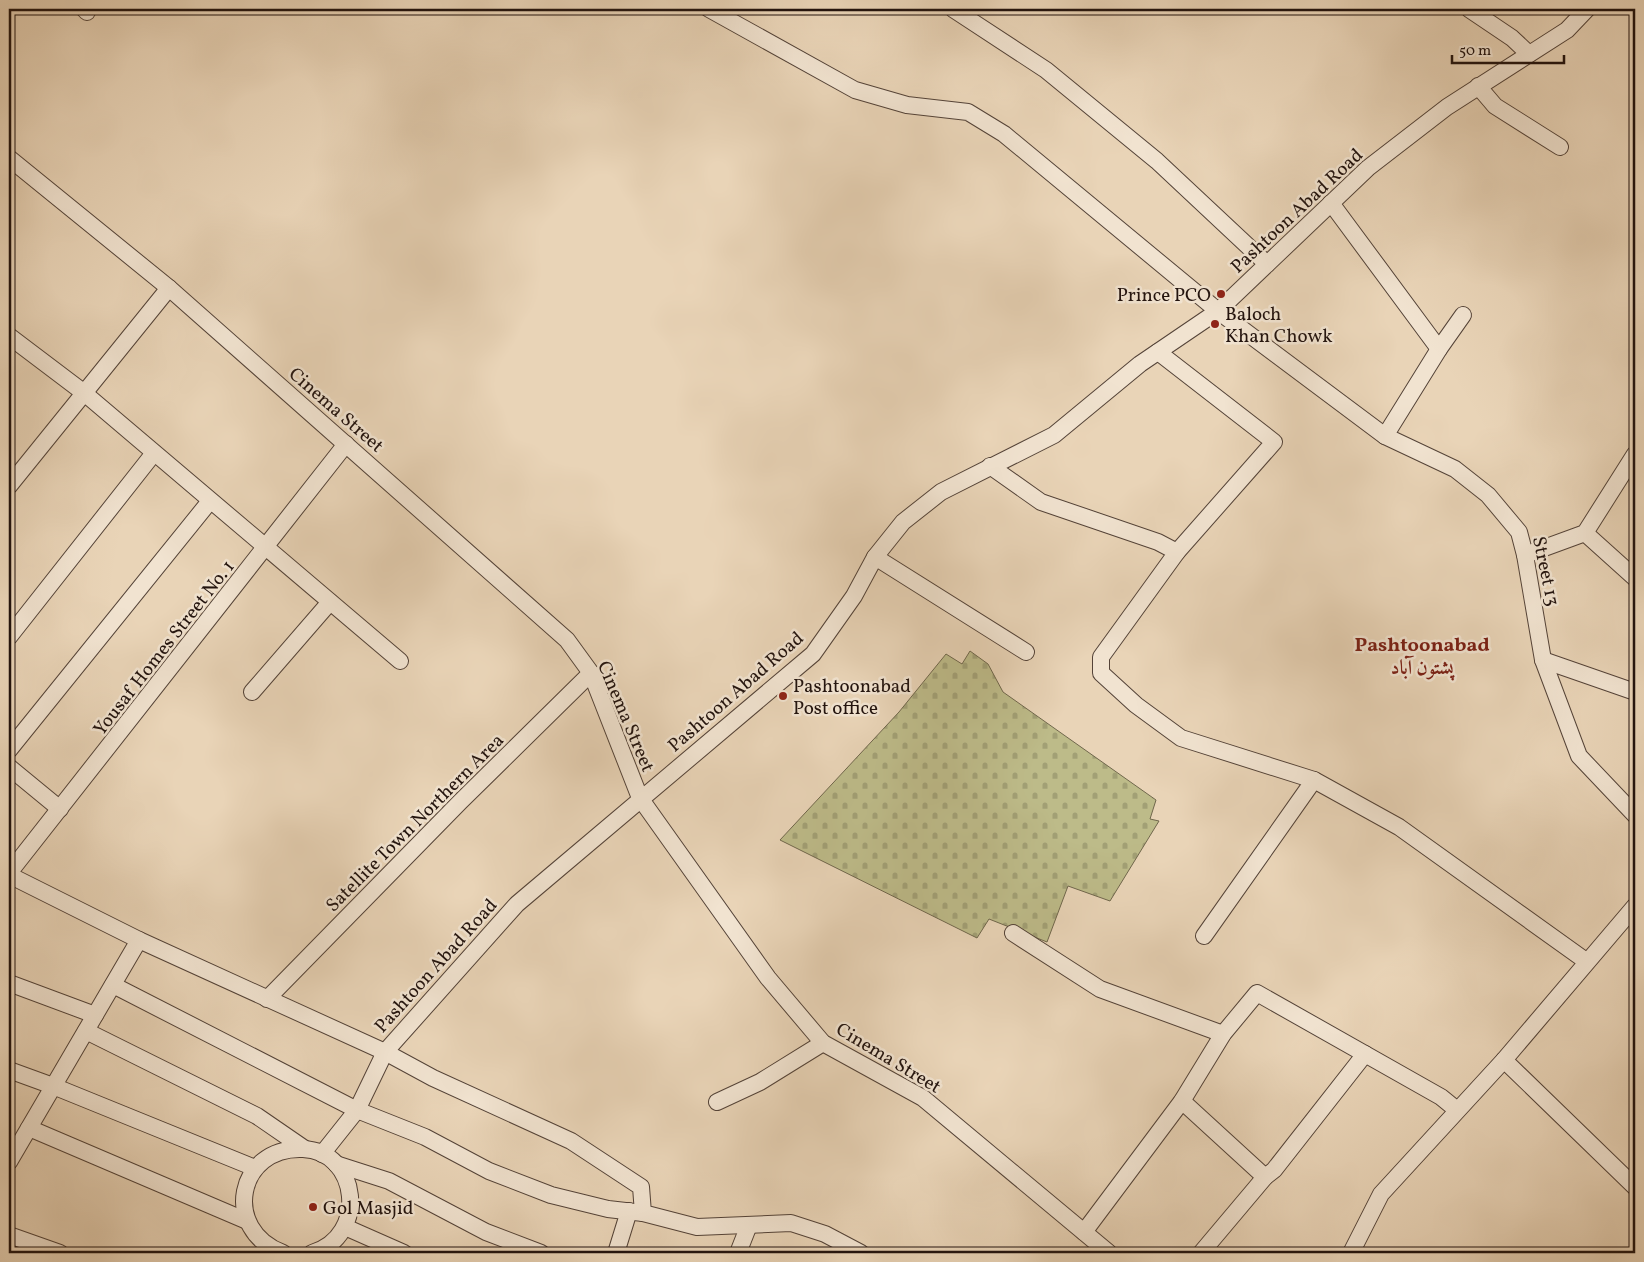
<svg xmlns="http://www.w3.org/2000/svg" width="1644" height="1262" font-family="Vollkorn,Amiri,serif">
	<style>
		.cemetery { fill: url(#cemetery-stones); stroke: #70674c }
		.lines { fill: none; stroke-linecap: round; stroke-linejoin: round }
		.minor-casing { stroke: #544338; stroke-width: 18 }
		.minor { stroke: #f1e3d0; stroke-width: 16 }
		.poi-dot { fill: #8f2418; stroke: #f1e3d0; stroke-width: 2 }
		.labels { text-anchor: middle; stroke-width: 5; stroke-linejoin: round; paint-order: stroke }
		.street-label { font-size: 19px; fill: #22130e; stroke: #f1e3d0 }
		.poi-label { font-size: 19px; fill: #22130e; stroke: #f1e3d0; text-anchor: start }
		.neighbourhood-label { font-size: 20px; font-weight: bold; fill: #7a1f14; stroke: #f1e3d0 }
	</style>
	<defs>
		<pattern id="cemetery-stones" width="16" height="16" patternUnits="userSpaceOnUse" patternTransform="scale(1.25)"><rect width="16" height="16" fill="#bdbb89"/><path d="M2 7V4a2 2 0 0 1 4 0v3zM10 15v-3a2 2 0 0 1 4 0v3z" fill="#a2a075"/></pattern>
	</defs>
	<rect width="100%" height="100%" fill="#e9d4b7"/>
	<filter id="stains"><feTurbulence type="fractalNoise" baseFrequency=".004" numOctaves="4"/><feColorMatrix values="0 0 0 0 .2 0 0 0 0 .09 0 0 0 0 .02 0 0 0 .5 -.17"/></filter>
	<radialGradient id="worn" r=".72"><stop offset=".6" stop-color="#630" stop-opacity="0"/><stop offset="1" stop-color="#630" stop-opacity=".3"/></radialGradient>
	<!-- cemetery -->
	<polygon class="cemetery" points="970,651 988,664 1003,692 1156,800 1150,819 1159,821 1110,901 1068,886 1047,942 989,919 977,938 780,840 899,712 946,654 962,664"/>
	<g class="lines">
		<defs>
			<g id="minor">
				<polyline points="84,9 87,12"/>
				<polyline points="709,9 855,90 907,105 968,112 1004,134 1218,311 1385,436 1455,469 1488,495 1519,532 1525,555 1543,660 1579,756 1635,815"/>
				<polyline points="953,9 1046,70 1157,161 1267,264"/>
				<polyline points="1469,9 1512,38 1529,54"/>
				<polyline points="1478,86 1495,106 1560,147"/>
				<polyline points="9,158 169,288 567,640 591,673 640,798 768,978 823,1043 923,1098 1109,1253"/>
				<polyline points="1331,203 1439,349"/>
				<polyline points="9,336 83,392 400,661"/>
				<polyline points="1158,352 1274,442 1177,552 1101,657 1101,673 1136,705 1181,738 1314,780 1399,827 1586,961"/>
				<polyline points="1385,436 1439,349 1463,315"/>
				<polyline points="990,466 1041,502 1158,542 1177,552"/>
				<polyline points="9,486 169,288"/>
				<polyline points="1585,533 1635,578"/>
				<polyline points="1525,555 1585,533 1635,454"/>
				<polyline points="875,557 1026,652"/>
				<polyline points="9,637 154,453"/>
				<polyline points="1543,660 1635,692"/>
				<polyline points="252,692 330,602"/>
				<polyline points="9,750 210,501"/>
				<polyline points="9,767 60,809"/>
				<polyline points="9,873 346,444"/>
				<polyline points="9,875 139,940 385,1052 433,1078 571,1141 641,1187 643,1213 697,1227 791,1223 825,1234 861,1253"/>
				<polyline points="1013,933 1100,989 1223,1034"/>
				<polyline points="1204,936 1314,780"/>
				<polyline points="9,983 95,1015"/>
				<polyline points="113,985 357,1110 425,1137 489,1171 551,1195 608,1209 643,1213"/>
				<polyline points="267,999 460,802 591,673"/>
				<polyline points="86,1031 257,1116 305,1149"/>
				<polyline points="1504,1060 1635,1187"/>
				<polyline points="9,1070 53,1086 255,1168"/>
				<polyline points="1182,1101 1265,1177"/>
				<polyline points="717,1102 760,1082 823,1043"/>
				<polyline points="29,1128 247,1221"/>
				<polyline points="322,1154 357,1110 385,1052 517,904 813,654 854,596 875,557 903,522 941,492 1054,435 1140,364 1218,311 1368,168 1447,107 1567,30 1587,9"/>
				<polyline points="9,1162 139,940"/>
				<polyline points="336,1164 389,1181 486,1232 541,1253"/>
				<polyline points="345,1227 404,1253"/>
				<polyline points="1084,1232 1182,1101 1223,1034 1257,993 1441,1097 1457,1110"/>
				<polyline points="9,1235 60,1253"/>
				<path d="M 283,1253 C 221,1230 237,1146 303,1149 C 359,1151 369,1236 312,1253"/>
				<polyline points="616,1253 629,1211"/>
				<polyline points="738,1253 749,1225"/>
				<polyline points="1201,1253 1265,1177 1274,1170 1365,1054"/>
				<polyline points="1351,1253 1381,1194 1504,1060 1635,906"/>
			</g>
		</defs>
		<!-- minor casing -->
		<use href="#minor" class="minor-casing"/>
		<!-- minor -->
		<use href="#minor" class="minor"/>
	</g>
	<!-- markers -->
	<g class="poi-dot">
		<circle cx="1221" cy="294" r="5"/>
		<circle cx="1215" cy="324" r="5"/>
		<circle cx="783" cy="696" r="5"/>
		<circle cx="313" cy="1207" r="5"/>
	</g>
	<g class="labels">
		<!-- street labels -->
		<g class="street-label">
			<text transform="translate(1296 210) rotate(-43)" y="7">Pashtoon Abad Road</text>
			<text transform="translate(337 409) rotate(41)" y="7">Cinema Street</text>
			<text transform="translate(1547 571) rotate(78)" y="7">Street 13</text>
			<text transform="translate(163 647) rotate(-52)" y="7">Yousaf Homes Street No. 1</text>
			<text transform="translate(735 691) rotate(-41)" y="7">Pashtoon Abad Road</text>
			<text transform="translate(627 716) rotate(67)" y="7">Cinema Street</text>
			<text transform="translate(414 822) rotate(-45)" y="7">Satellite Town Northern Area</text>
			<text transform="translate(435 965) rotate(-48)" y="7">Pashtoon Abad Road</text>
			<text transform="translate(889 1057) rotate(31)" y="7">Cinema Street</text>
		</g>
		<!-- poi labels -->
		<g class="poi-label">
			<text x="1211" y="301" text-anchor="end">Prince PCO</text>
			<text x="1225" y="320">Baloch<tspan x="1225" dy="22">Khan Chowk</tspan></text>
			<text x="793" y="692">Pashtoonabad<tspan x="793" dy="22">Post office</tspan></text>
			<text x="323" y="1214">Gol Masjid</text>
		</g>
		<!-- neighbourhood labels -->
		<g class="neighbourhood-label">
			<text x="1422" y="651">Pashtoonabad<tspan x="1422" dy="23">پشتون آباد</tspan></text>
		</g>
	</g>
	<!-- margin -->
	<rect width="1644" height="1262" fill="none" stroke="#e9d4b7" stroke-width="30"/>
	<rect x="10" y="10" width="1624" height="1242" fill="none" stroke="#22130e" stroke-width="2.5"/>
	<rect x="15" y="15" width="1614" height="1232" fill="none" stroke="#22130e"/>
	<!-- scale -->
	<path d="M1452 55v8h112v-8" fill="none" stroke="#22130e" stroke-width="2.5"/>
	<text x="1459" y="55" font-size="15" fill="#22130e" stroke="#f1e3d0" stroke-width="4" paint-order="stroke">50 m</text>
	<rect width="100%" height="100%" filter="url(#stains)"/>
	<rect width="100%" height="100%" fill="url(#worn)"/>
</svg>
